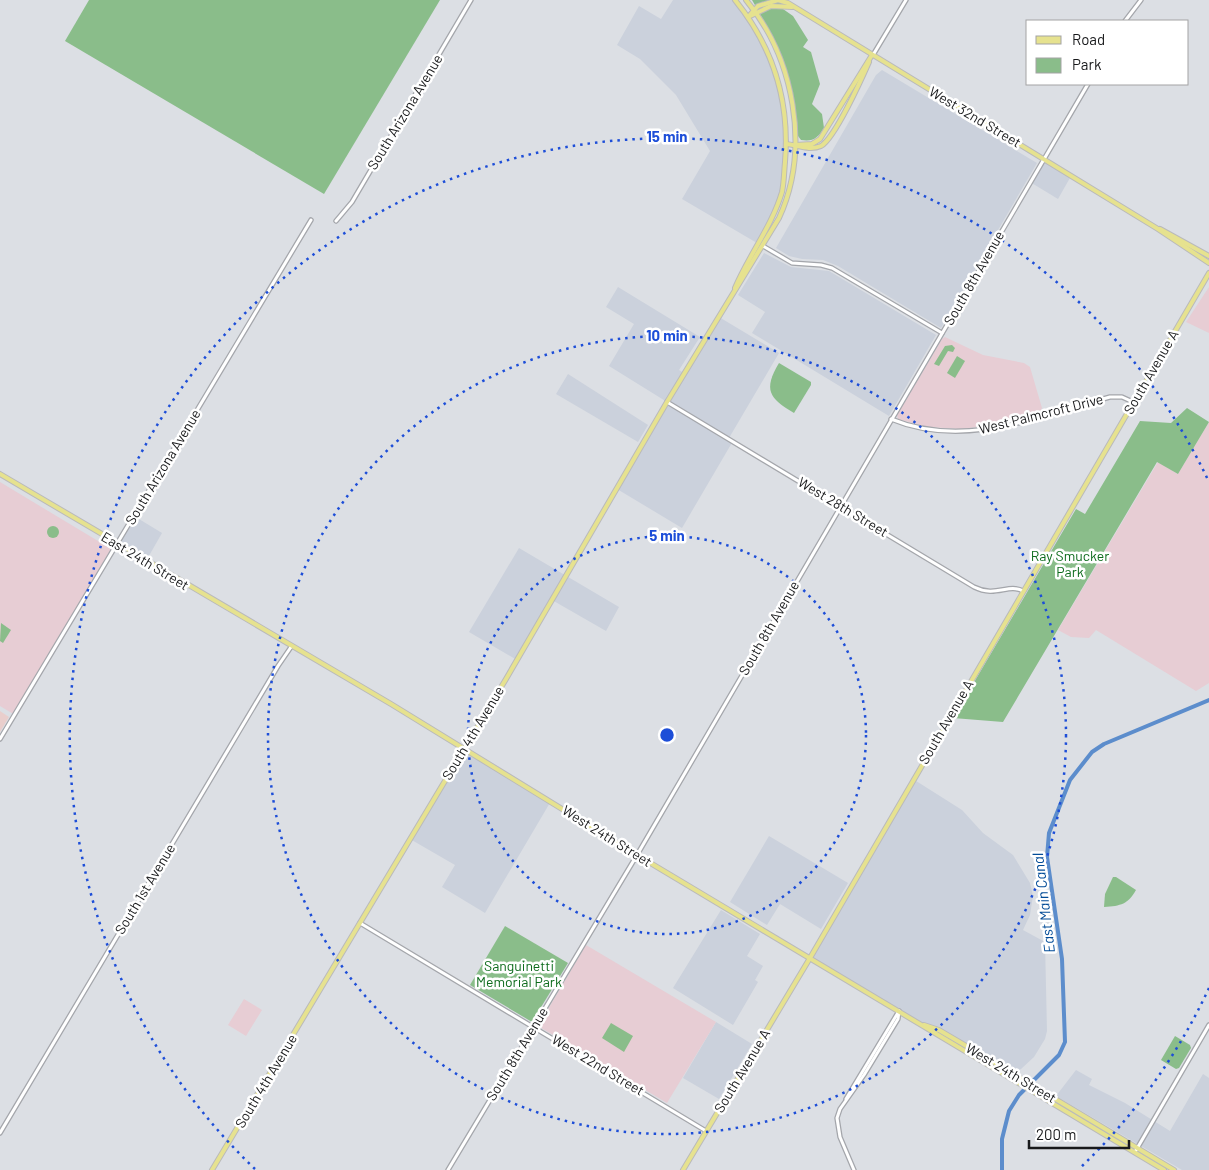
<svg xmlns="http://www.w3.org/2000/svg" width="1209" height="1170" font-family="Barlow,sans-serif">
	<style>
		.built { fill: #cbd1dc }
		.industrial { fill: #e9cecc }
		.education { fill: #e7cdd4 }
		.green { fill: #8abd8a }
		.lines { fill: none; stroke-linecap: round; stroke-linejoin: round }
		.canal { stroke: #5c8dcc; stroke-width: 4 }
		.minor-casing { stroke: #a4a6ab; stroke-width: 5.5 }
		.major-casing { stroke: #bababb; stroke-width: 6 }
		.minor { stroke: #fff; stroke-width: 3 }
		.major { stroke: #e6e28f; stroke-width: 4 }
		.ring { fill: none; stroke: #1d4ed8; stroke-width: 2.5; stroke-dasharray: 2.5 5 }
		.labels { text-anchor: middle; stroke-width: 5; stroke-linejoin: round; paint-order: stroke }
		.street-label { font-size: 14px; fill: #18191b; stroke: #fff }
		.park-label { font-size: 14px; fill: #0d6b1c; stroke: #fff }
		.water-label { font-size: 15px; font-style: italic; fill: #024b97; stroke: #fff }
		.centre { fill: #1d4ed8; stroke: #fff; stroke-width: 2.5 }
		.ring-label { font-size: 15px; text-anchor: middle; font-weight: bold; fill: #1d4ed8; stroke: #fff; stroke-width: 5; stroke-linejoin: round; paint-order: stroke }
	</style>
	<rect width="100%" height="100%" fill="#dcdfe4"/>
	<!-- built -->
	<g class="built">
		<polygon points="673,0 735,0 767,51 785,115 782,191 773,216 757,243 682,199 710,151 676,95 640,59 617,45 639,6 661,19"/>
		<polygon points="882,70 1037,163 941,328 838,266 823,260 802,259 789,256 776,248 876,75"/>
		<polygon points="1044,159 1071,176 1058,199 1030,182"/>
		<polygon points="764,253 791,267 829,271 936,335 889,416 752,333 765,312 738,295"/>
		<polygon points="618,287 700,337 679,370 684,373 719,317 779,353 729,438 733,441 682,528 617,489 667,402 609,366 634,324 606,307"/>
		<polygon points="568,374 648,425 638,442 556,394"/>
		<polygon points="134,516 162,533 146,561 117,544"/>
		<polygon points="519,548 619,607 606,631 552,600 517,660 469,632"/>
		<polygon points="464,748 551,801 485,913 442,887 455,865 410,839"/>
		<polygon points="913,779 962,810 983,833 1013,855 1030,883 1033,896 1030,915 1023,930 1045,942 1047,1031 1045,1039 1034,1057 1021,1069 1012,1074 935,1028 924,1025 810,958"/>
		<polygon points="769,836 848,883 821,929 780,904 767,925 730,902"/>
		<polygon points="721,910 760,934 747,956 763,966 755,980 758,982 733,1025 673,988"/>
		<polygon points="716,1022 752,1044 719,1099 683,1078"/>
		<polygon points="1076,1070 1092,1079 1089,1085 1125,1103 1170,1131 1203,1074 1209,1078 1209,1170 1182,1170 1056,1096"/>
	</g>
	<!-- industrial -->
	<polygon class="industrial" points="0,711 9,717 0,732"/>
	<!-- education -->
	<g class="education">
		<polygon points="1209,287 1209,333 1186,322"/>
		<polygon points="945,337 983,355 1024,363 1030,367 1042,408 1040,412 977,427 961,429 927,427 898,419 897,415 942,339"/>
		<polygon points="1209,422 1209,683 1196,691 1096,630 1089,638 1071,637 1058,630 1158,462 1178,474"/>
		<polygon points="0,482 113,550 15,715 0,706"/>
		<polygon points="586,945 716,1022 667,1103 538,1026"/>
		<polygon points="244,999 262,1010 246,1036 228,1025"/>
	</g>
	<!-- green -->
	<g class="green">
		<polygon points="89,0 440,0 324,194 65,41"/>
		<path d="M 752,0 L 780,0 L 783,9 L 793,16 L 808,40 L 803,47 L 811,52 L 820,84 L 812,104 L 822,114 L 824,128 C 818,138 813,142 801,140 L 798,136 C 793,81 780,47 752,0 Z"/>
		<polygon points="952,345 955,348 953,352 948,351 939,366 934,364 945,346"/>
		<polygon points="957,356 965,361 955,378 947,373"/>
		<path d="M 779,363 L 811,382 L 811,385 L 794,413 C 769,398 763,390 779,363 Z"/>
		<polygon points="1187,408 1209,422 1178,474 1157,462 1003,722 953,718 1076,509 1085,514 1140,421 1171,423"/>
		<circle cx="53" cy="532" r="6"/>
		<polygon points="1,623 11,630 3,643 0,641"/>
		<path d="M 1113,877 L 1116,877 L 1136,890 C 1128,904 1121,906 1104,907 L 1105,894 Z"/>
		<polygon points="505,926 568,963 532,1022 470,985"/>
		<polygon points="611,1023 633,1036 624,1052 602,1038"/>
		<polygon points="1175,1036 1190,1045 1191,1048 1179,1068 1176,1069 1161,1060"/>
	</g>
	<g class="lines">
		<!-- canal -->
		<polyline class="canal" points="1002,1170 1002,1139 1009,1111 1019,1095 1059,1055 1065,1042 1062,959 1047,857 1049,833 1070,780 1092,752 1104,744 1209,700"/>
		<defs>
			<g id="minor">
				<polyline points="1125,21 1141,0"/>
				<polyline points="873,55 906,0"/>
				<polyline points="336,221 352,202 471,0"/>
				<polyline points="763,246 792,263 821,265 832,268 942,333"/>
				<path d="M 667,402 L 974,587 C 996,598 1008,583 1023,591"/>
				<path d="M 891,419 C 963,449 1038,417 1110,397 L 1122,397 L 1133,402"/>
				<polyline points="0,739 311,220"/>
				<polyline points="360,923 706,1131"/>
				<polyline points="846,1099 899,1011"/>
				<polyline points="0,1133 278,666 291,647"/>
				<polyline points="1135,1152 1209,1025"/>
				<polyline points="448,1170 637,855 1088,84"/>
				<polyline points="854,1170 840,1137 837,1118 840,1109 864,1075 898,1019 899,1011"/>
			</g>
			<g id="major">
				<polyline points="778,0 788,3 1158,229 1209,263"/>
				<polyline points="748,17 771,6 792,7"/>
				<polyline points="748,17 758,6 778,0"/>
				<path d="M 786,144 C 797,145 810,151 821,146 C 835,138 862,78 869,62"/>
				<polyline points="795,145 812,144 820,139 872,55"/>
				<polyline points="1160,229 1209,256"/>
				<path d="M 735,288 C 749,255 772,226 782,192 C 784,183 784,172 785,162 C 790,102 773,47 735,0"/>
				<polyline points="0,474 391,704 637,855 1164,1170"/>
				<polyline points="924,1025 939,1030 980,1054 1174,1170"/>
				<path d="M 212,1170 L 506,679 L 667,402 L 779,218 C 811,148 794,58 746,0"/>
				<polyline points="683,1170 810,958 1209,273"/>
			</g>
		</defs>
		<!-- minor casing -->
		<use href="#minor" class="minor-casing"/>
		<!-- major casing -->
		<use href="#major" class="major-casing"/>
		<!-- minor -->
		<use href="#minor" class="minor"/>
		<!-- major -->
		<use href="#major" class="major"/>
	</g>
	<!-- distance rings -->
	<g class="ring">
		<circle cx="667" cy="735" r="199"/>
		<circle cx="667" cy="735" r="399"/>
		<path d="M1209 988A598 598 0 0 1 1079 1169M255 1169A598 598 0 1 1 1209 482"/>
	</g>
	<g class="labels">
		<!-- street labels -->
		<g class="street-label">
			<text transform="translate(405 112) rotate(-59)" y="5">South Arizona Avenue</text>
			<text transform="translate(975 117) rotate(31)" y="5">West 32nd Street</text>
			<text transform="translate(974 278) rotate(-60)" y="5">South 8th Avenue</text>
			<text transform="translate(1151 372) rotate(-60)" y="5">South Avenue A</text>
			<text transform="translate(1041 414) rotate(-14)" y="5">West Palmcroft Drive</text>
			<text transform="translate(163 467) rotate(-59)" y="5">South Arizona Avenue</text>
			<text transform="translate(843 507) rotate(31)" y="5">West 28th Street</text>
			<text transform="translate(145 561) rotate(31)" y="5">East 24th Street</text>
			<text transform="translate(769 628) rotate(-60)" y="5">South 8th Avenue</text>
			<text transform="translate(946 722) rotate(-60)" y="5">South Avenue A</text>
			<text transform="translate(473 733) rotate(-59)" y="5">South 4th Avenue</text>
			<text transform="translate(607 836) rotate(32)" y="5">West 24th Street</text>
			<text transform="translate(145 889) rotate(-59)" y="5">South 1st Avenue</text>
			<text transform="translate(517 1054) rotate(-59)" y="5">South 8th Avenue</text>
			<text transform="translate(598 1065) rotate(31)" y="5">West 22nd Street</text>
			<text transform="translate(742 1071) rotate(-59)" y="5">South Avenue A</text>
			<text transform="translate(1011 1073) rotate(31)" y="5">West 24th Street</text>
			<text transform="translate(266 1081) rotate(-59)" y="5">South 4th Avenue</text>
		</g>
		<!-- park labels -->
		<g class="park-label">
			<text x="1070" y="561">Ray Smucker<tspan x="1070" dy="16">Park</tspan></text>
			<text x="519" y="971">Sanguinetti<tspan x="519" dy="16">Memorial Park</tspan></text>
		</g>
		<!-- water labels -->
		<g class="water-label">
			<text transform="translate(1044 903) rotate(-97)" y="5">East Main Canal</text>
		</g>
	</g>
	<circle cx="667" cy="735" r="8" class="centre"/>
	<g class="ring-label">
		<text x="667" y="142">15 min</text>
		<text x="667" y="341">10 min</text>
		<text x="667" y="541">5 min</text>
	</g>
	<!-- legend -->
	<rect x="1026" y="20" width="162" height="65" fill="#ffffff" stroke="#a3a3a4"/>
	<rect x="1036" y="36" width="25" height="8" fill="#e6e28f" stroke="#a3a3a4"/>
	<text x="1072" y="45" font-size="15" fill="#18191b">Road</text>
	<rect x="1036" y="58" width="25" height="15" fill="#8abd8a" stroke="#a3a3a4"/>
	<text x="1072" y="70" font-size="15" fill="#18191b">Park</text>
	<!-- scale -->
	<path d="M1029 1140v8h100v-8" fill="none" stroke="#18191b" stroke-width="2.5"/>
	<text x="1036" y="1140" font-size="15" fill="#18191b" stroke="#ffffff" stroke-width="4" paint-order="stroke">200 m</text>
</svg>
